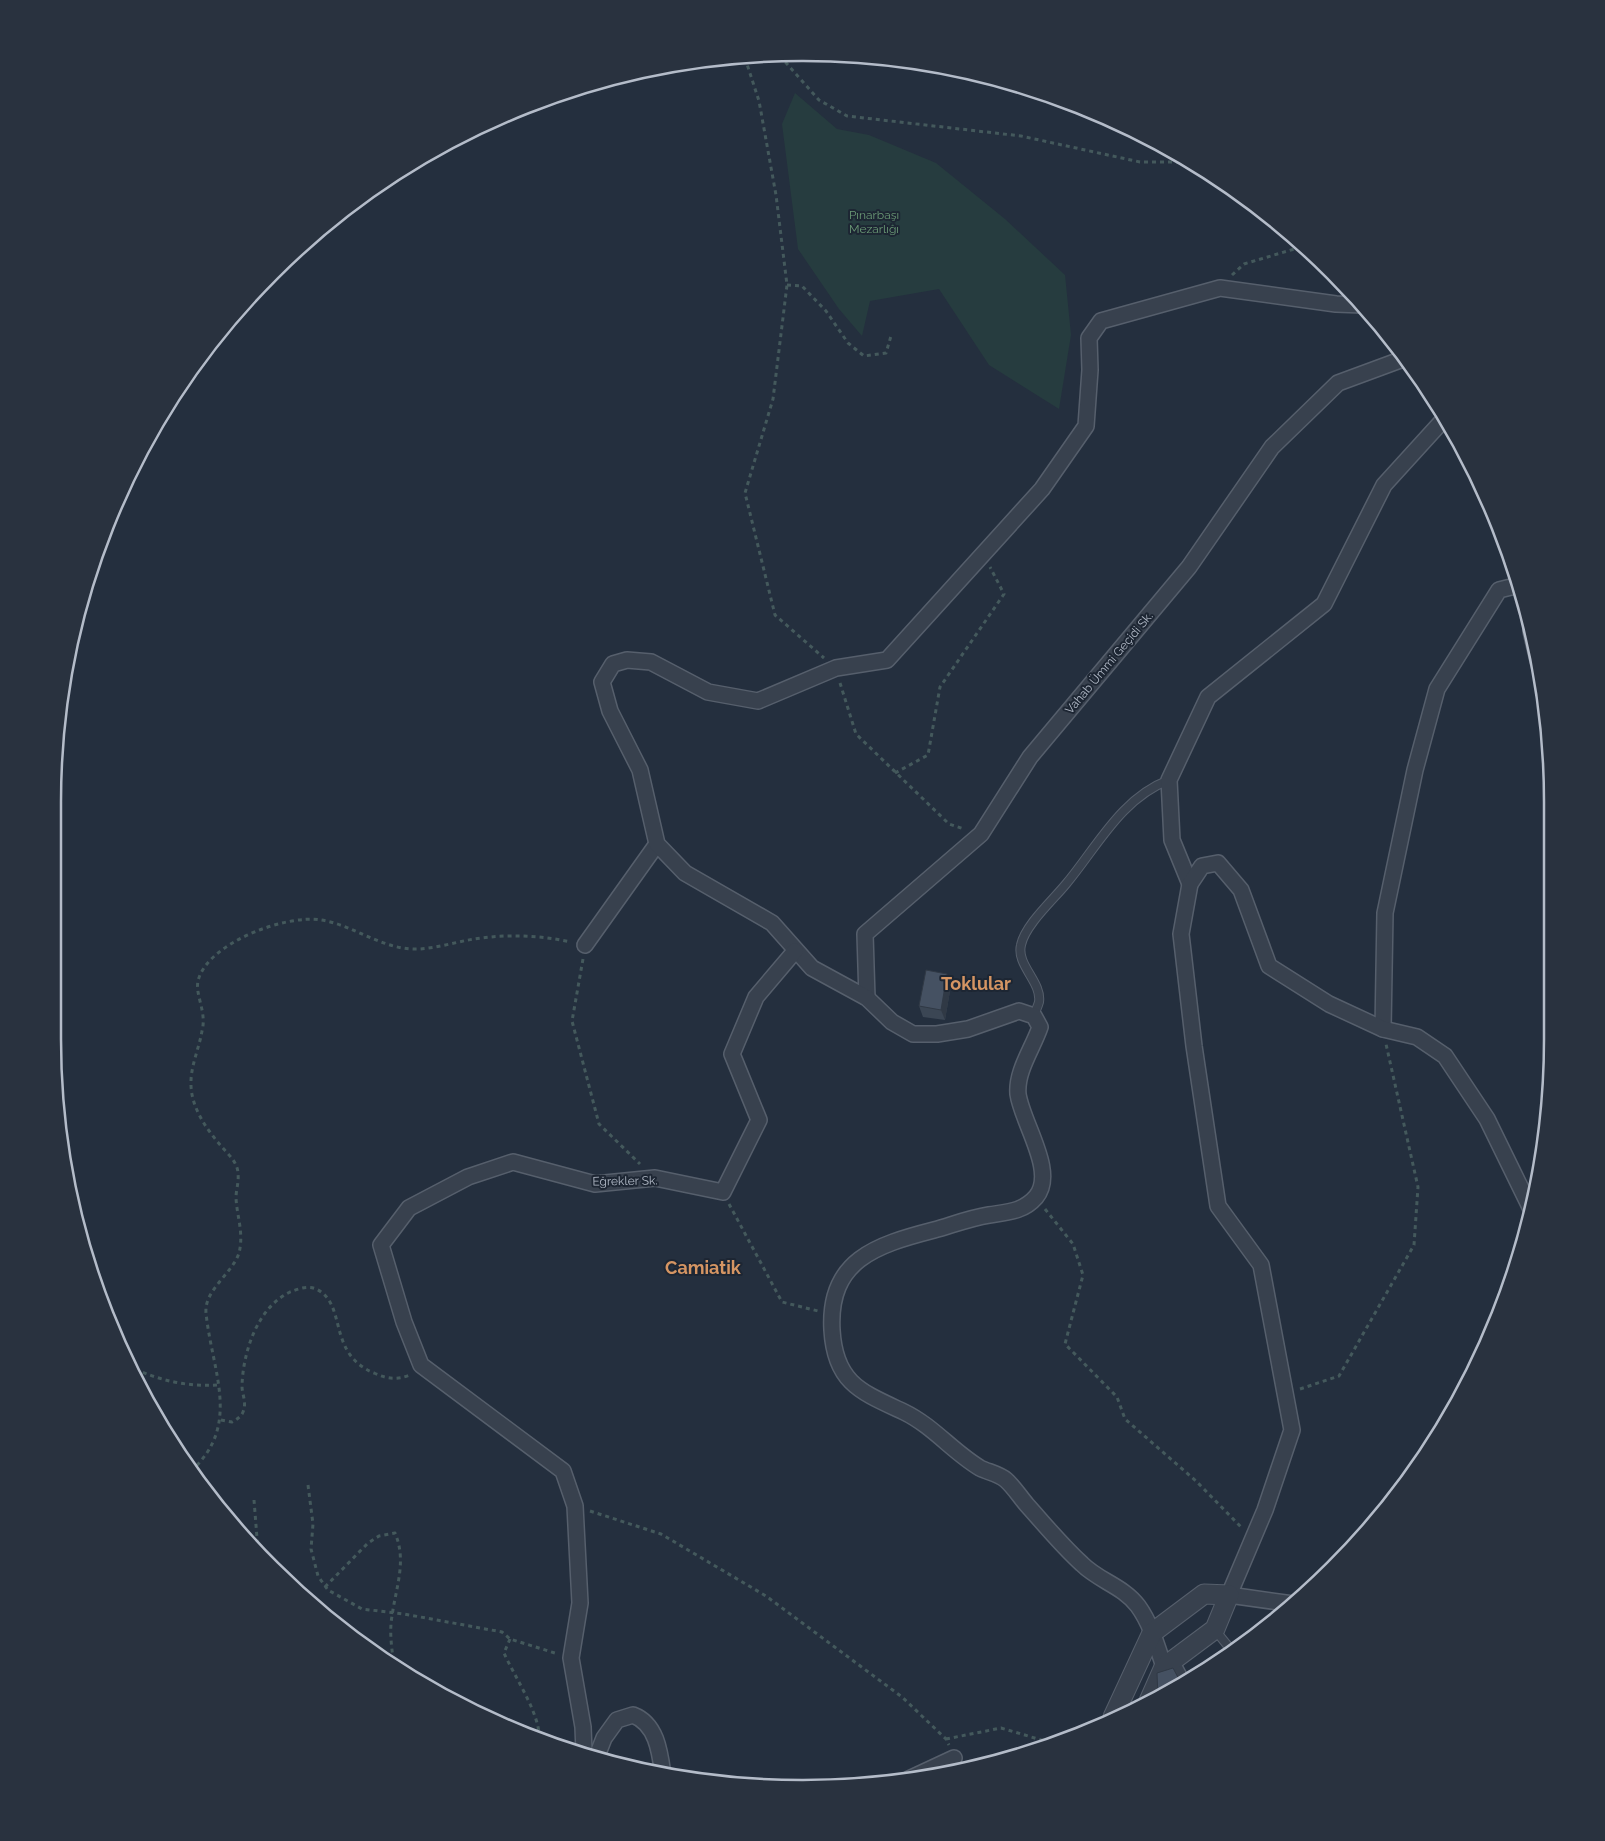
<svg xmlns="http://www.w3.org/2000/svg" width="1605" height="1841" font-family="Raleway,sans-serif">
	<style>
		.green { fill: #263c3f }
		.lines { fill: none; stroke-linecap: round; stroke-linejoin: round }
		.service-casing { stroke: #565f6c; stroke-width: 10 }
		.pedestrian-casing { stroke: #565f6c; stroke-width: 14 }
		.minor-casing { stroke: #565f6c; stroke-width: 18 }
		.tertiary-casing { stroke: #565f6c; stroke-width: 21 }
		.path { stroke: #44595c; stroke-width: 3; stroke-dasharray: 4 4; stroke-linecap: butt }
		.service { stroke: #38414e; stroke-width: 8 }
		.pedestrian { stroke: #38414e; stroke-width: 11 }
		.minor { stroke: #38414e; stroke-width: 15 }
		.tertiary { stroke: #38414e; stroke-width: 19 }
		.wall { fill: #3b4654 }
		.shaded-wall { fill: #303945 }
		.building { fill: #455162; stroke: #303945 }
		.labels { text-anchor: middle; stroke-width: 4; stroke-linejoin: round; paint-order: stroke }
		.park-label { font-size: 12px; fill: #6b9a76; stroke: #1d2633 }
		.street-label { font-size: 12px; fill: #b4bcc9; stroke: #1d2633 }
		.district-label { font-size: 18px; font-weight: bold; fill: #d59563; stroke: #1d2633 }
		.rim { fill: none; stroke: #b4bcc9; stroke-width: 2.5 }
	</style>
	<rect width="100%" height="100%" fill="#242f3e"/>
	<!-- green -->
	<polygon class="green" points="795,93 837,129 869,135 936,163 1005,219 1065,275 1071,335 1059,409 989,365 939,289 870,301 862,336 839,309 798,249 782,124"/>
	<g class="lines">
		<defs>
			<g id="service">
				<path d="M 1034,1016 C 1035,1012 1038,1006 1039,1002 C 1042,982 1016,965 1021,945 C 1025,925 1053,900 1066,884 C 1097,847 1121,798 1169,780"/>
				<polyline points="1215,1630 1228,1646 1230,1653"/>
				<polyline points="954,1758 959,1771"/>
			</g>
			<polyline id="pedestrian" points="1173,1661 1185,1683"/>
			<g id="minor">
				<polyline points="1531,631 1540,669"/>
				<polyline points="1190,884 1172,840 1169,780 1208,697 1324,604 1384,485 1445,418"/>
				<polyline points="585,945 657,844"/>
				<polyline points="867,998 865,934 981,834 1030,757 1189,567 1272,447 1338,383 1403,359"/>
				<polyline points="1383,1029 1385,913 1415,770 1437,689 1499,590 1519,585"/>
				<polyline points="1293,1604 1229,1595 1265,1510 1292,1430 1261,1265 1218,1206 1194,1046 1181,934 1190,884 1202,866 1218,863 1241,890 1269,966 1329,1004 1383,1029 1417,1037 1445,1056 1487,1119 1531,1209"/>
				<path d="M 1164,1667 C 1157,1646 1151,1624 1138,1606 C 1123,1586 1099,1581 1082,1564 C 1062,1546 1045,1525 1027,1505 C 1020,1497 1014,1487 1006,1480 C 999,1474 988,1472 980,1468 C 953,1452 933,1426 904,1412 C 861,1392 835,1383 832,1330 C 828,1260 876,1245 934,1230 C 952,1225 970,1218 989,1215 C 1007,1212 1023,1212 1036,1197 C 1057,1172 1022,1123 1018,1094 C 1016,1071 1033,1048 1040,1027 L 1034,1016 L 1019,1011 L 968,1029 L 937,1034 L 913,1034 L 892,1022 L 867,998 L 812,968 L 772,923 L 685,873 L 657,844 L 640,770 L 610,711 L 602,682 L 613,664 L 627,660 L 651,662 L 708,692 L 758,701 L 836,668 L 887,660 L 1042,489 L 1086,426 L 1090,370 L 1089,338 L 1101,321 L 1220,288 L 1336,304 L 1363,305"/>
				<polyline points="584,1752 583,1727 571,1658 580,1603 575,1506 563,1471 421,1365 404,1322 381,1245 409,1208 468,1177 513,1162 595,1184 655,1178 723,1192 759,1120 732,1054 756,997 795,951"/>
				<path d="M 597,1756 L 604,1738 L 617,1720 L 633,1715 C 657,1724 660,1753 663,1775"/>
				<polyline points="909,1779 954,1758"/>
			</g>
			<polyline id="tertiary" points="1113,1717 1152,1633 1204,1594 1229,1595 1215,1629 1164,1667 1149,1701"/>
		</defs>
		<!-- service casing -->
		<use href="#service" class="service-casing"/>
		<!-- pedestrian casing -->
		<use href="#pedestrian" class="pedestrian-casing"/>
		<!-- minor casing -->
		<use href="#minor" class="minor-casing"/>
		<!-- tertiary casing -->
		<use href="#tertiary" class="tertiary-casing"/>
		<!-- path -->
		<g class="path">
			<polyline points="780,56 819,100 847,116 1021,136 1140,162 1187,162"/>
			<polyline points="745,58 759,101 776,195 787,285 773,399 745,493 775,615 824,658"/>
			<polyline points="1232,275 1244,264 1301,247"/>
			<polyline points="787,285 802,286 826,311 848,343 864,356 886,353 891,336"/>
			<polyline points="840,683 856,734 949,824 964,829"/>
			<polyline points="895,773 928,755 940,687 1004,594 990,567"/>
			<polyline points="583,959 572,1021 599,1124 640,1164"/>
			<polyline points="729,1204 782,1302 818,1311"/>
			<polyline points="1045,1209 1073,1244 1083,1275 1065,1344 1117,1397 1125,1419 1196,1481 1242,1528"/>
			<path d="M 128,1366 C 158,1380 185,1387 218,1385"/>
			<polyline points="1300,1389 1339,1376 1414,1245 1418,1187 1386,1044"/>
			<path d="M 221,1420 L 232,1422 C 237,1419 241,1417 243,1412 C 247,1402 242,1395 242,1386 C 243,1351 258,1307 290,1292 C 298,1289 308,1285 316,1289 C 348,1304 326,1353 374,1373 C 387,1379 397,1380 410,1375"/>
			<path d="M 191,1471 C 242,1425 212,1372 206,1313 C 204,1290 232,1274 239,1253 C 244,1233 237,1217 236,1198 C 236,1190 239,1182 238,1174 C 238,1163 229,1155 222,1147 C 207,1130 192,1109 191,1086 C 190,1067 199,1049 202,1031 C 207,1012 195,995 198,981 C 207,943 286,914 321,920 C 354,925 384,951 419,949 C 437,948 456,942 474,939 C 507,934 539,935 571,942"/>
			<polyline points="308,1485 313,1524 311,1549 318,1576 328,1590 362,1609 404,1614 502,1632 510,1639 558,1654"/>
			<polyline points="254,1500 258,1551"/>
			<polyline points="590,1511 661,1534 766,1596 902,1697 946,1739 949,1745"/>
			<path d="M 325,1587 L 368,1543 L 379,1536 L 395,1533 C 407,1561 396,1587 392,1616 C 389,1633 392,1649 394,1666"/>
			<path d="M 510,1639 L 504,1653 C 514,1676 541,1715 539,1739"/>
			<polyline points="946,1739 1001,1728 1055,1744"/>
		</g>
		<!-- service -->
		<use href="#service" class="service"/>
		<!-- pedestrian -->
		<use href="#pedestrian" class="pedestrian"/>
		<!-- minor -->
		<use href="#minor" class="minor"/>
		<!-- tertiary -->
		<use href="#tertiary" class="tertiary"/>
	</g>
	<!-- wall -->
	<polygon class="wall" points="951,985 945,1020 923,1017 919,1006"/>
	<!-- shaded-wall -->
	<polygon class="shaded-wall" points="947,974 951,985 945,1020 941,1010"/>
	<!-- building -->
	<g class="building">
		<polygon points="926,970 947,974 941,1010 919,1006"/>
		<polygon points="1173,1668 1182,1685 1178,1688 1158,1697 1157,1673"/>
	</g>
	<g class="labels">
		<!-- park labels -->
		<g class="park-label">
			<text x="874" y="219">Pınarbaşı<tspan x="874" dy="14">Mezarlığı</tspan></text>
		</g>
		<!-- street labels -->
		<g class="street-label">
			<text transform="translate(1109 663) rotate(-50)" y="4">Vahab Ümmi Geçidi Sk.</text>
			<text transform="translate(625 1181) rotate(-1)" y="4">Eğrekler Sk.</text>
		</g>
		<!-- district labels -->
		<g class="district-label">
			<text x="976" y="990">Toklular</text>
			<text x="703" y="1274">Camiatik</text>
		</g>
	</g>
	<!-- crop -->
	<path d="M0 0H1605V1841H0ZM802 61H803A741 741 0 0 1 1544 802V1039A741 741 0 0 1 803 1780H802A741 741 0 0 1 61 1039V802A741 741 0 0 1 802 61Z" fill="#29323f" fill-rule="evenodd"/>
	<path class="rim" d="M802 61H803A741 741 0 0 1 1544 802V1039A741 741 0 0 1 803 1780H802A741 741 0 0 1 61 1039V802A741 741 0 0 1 802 61Z"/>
</svg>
